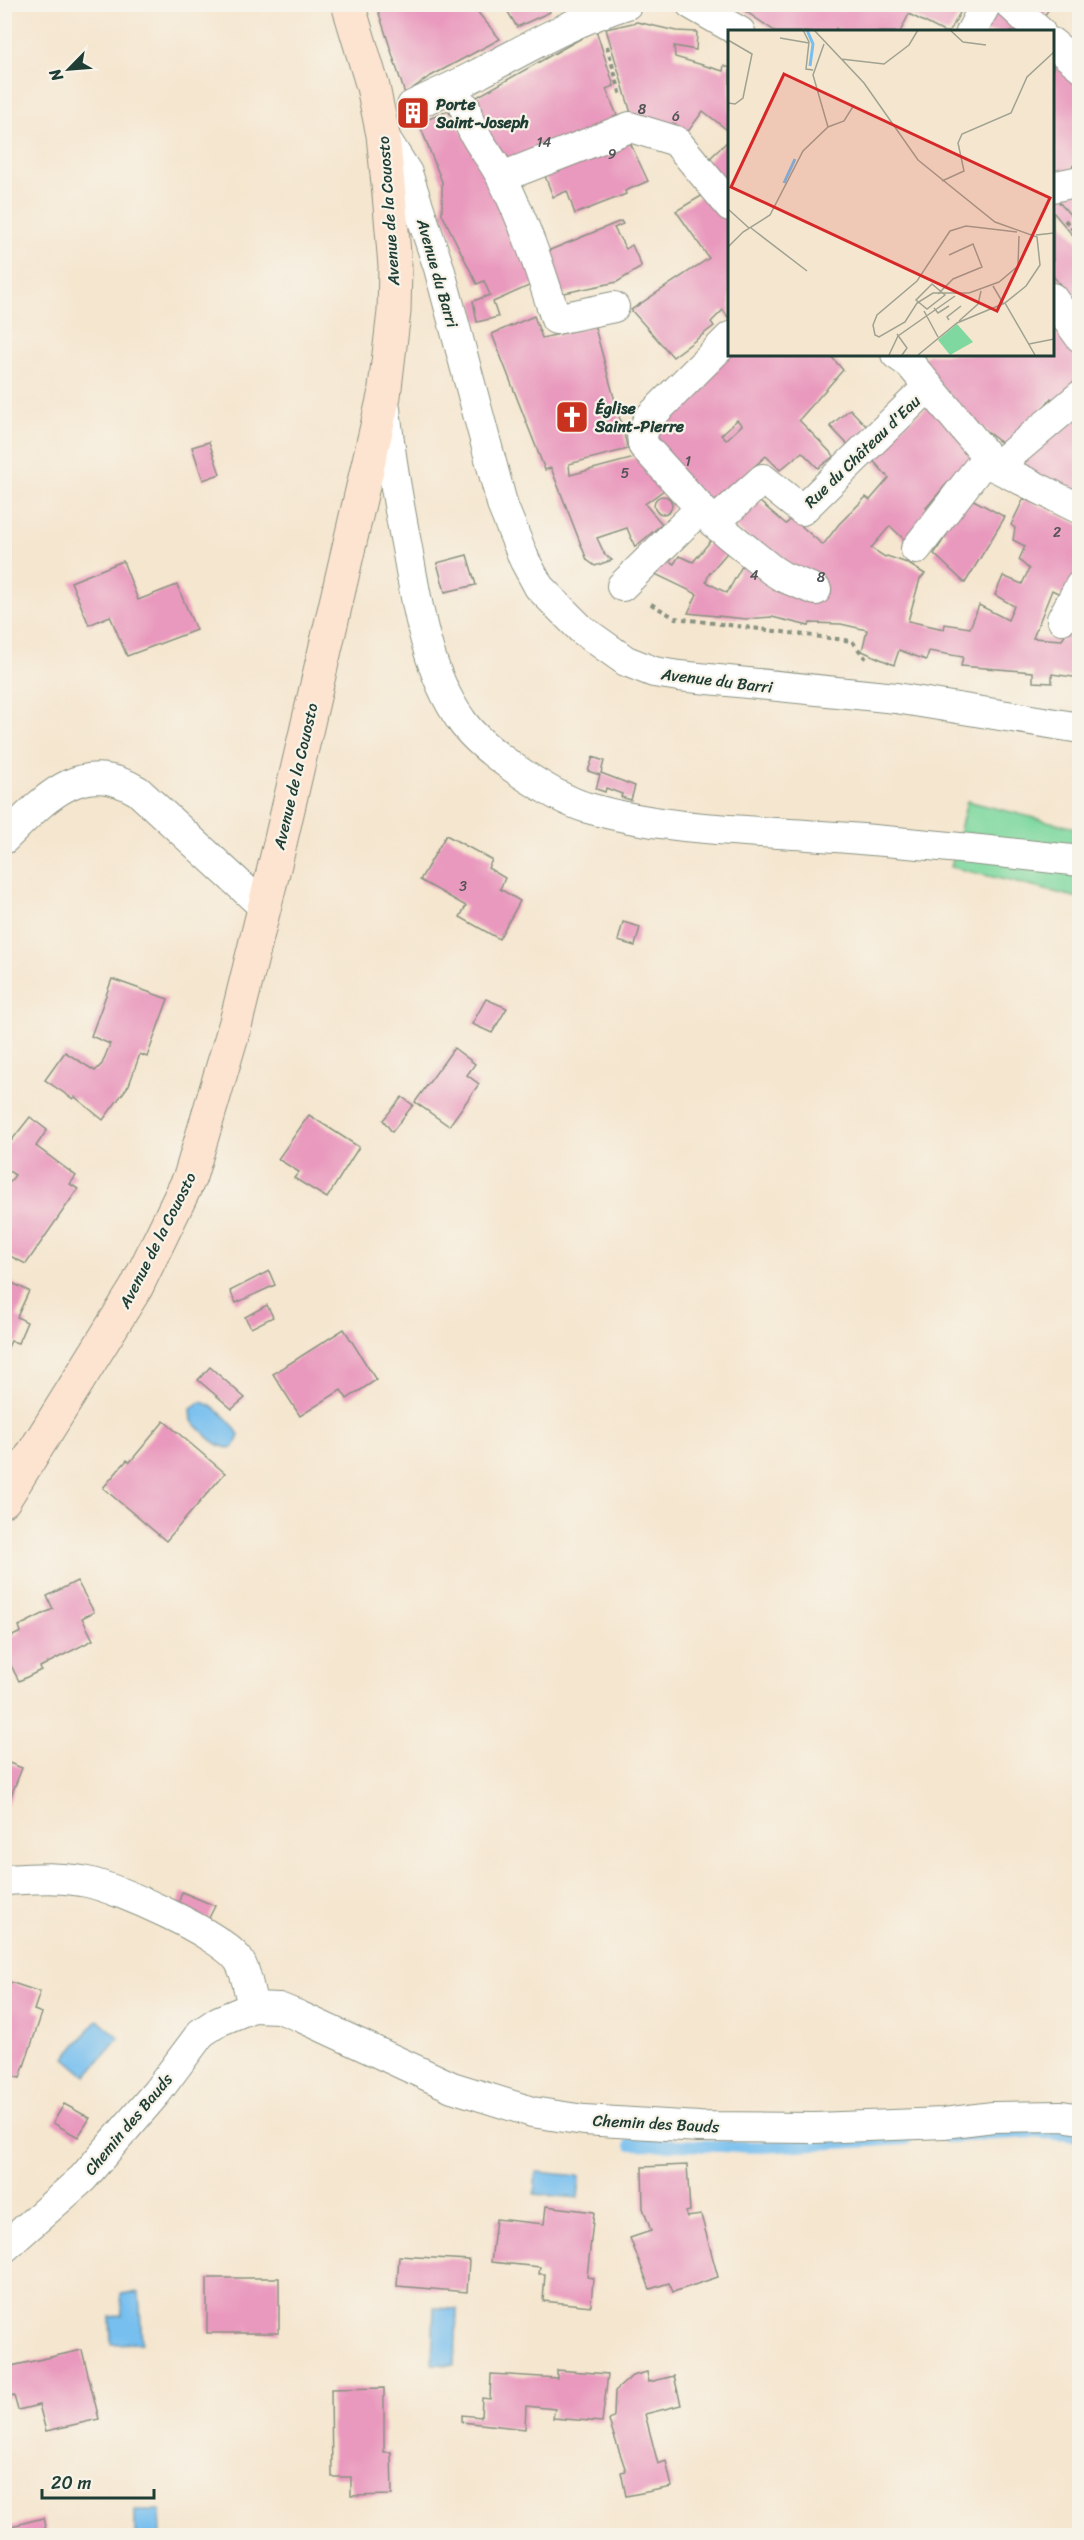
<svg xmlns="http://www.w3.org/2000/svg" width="1084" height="2540" font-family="Sriracha,sans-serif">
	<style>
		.green { fill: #7ed89f; stroke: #4e8a6a; stroke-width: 1.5 }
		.water { fill: #77bfef; stroke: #4b7e92; stroke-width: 1.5 }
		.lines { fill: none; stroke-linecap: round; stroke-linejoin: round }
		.stream { stroke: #77bfef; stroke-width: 12 }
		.building { fill: #e999bd; fill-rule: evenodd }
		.street-casing { stroke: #8a9282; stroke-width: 32 }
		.secondary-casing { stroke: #8a9282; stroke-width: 35 }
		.path { stroke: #8a9282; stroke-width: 4; stroke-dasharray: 4.5 4.5; stroke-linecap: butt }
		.street { stroke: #fff; stroke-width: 30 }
		.secondary { stroke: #fde4d0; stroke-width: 33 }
		.labels { text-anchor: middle; stroke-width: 4.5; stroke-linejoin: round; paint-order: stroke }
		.number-label { font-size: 14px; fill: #525456 }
		.poi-label { font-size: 16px; font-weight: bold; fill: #1f3d34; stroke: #f7f3e8; text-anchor: start }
		.street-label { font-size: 16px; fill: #1f3d34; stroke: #f7f3e8 }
		.inset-river { fill: none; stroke: #77bfef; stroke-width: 3 }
		.inset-road { fill: none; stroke: #9fa291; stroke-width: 1.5 }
		.view { fill: #d62828; fill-opacity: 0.15; stroke: #d62828; stroke-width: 3 }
		.inset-edge { fill: none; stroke: #1f3d34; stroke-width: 3 }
	</style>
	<rect width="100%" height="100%" fill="#f7f3e8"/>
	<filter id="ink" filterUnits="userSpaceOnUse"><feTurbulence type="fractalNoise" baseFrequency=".0167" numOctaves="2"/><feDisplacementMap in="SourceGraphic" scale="12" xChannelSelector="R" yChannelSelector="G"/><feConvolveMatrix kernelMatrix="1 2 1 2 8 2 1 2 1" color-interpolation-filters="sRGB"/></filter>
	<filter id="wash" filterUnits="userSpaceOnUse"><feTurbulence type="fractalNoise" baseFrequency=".008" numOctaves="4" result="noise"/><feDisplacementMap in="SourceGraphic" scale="24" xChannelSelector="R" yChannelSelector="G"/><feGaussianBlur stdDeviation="1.35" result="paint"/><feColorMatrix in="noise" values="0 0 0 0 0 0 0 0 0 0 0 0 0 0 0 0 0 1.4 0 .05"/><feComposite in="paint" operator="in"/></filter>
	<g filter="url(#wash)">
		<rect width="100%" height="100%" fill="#f5e6cf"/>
		<!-- green -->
		<polygon class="green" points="967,801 1079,829 1079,898 951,867"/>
		<!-- water -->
		<g class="water">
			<path d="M 201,1402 C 213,1404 235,1424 239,1436 L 234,1447 C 218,1452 203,1431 192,1421 L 191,1409 Z"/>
			<polygon points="98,2019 119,2038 86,2076 65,2058"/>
			<polygon points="536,2172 580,2176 578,2198 534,2194"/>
			<polygon points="139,2292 142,2343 111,2344 110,2317 122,2316 121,2294"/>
			<polygon points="434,2308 457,2309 455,2365 432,2364"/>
			<polygon points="135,2510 160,2510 161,2535 135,2535"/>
		</g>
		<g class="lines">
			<!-- stream -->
			<g class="stream">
				<polyline points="947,2137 1029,2132 1080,2136"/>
				<polyline points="631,2144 761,2147 906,2139"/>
			</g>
		</g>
		<g id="blocks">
			<!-- building -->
			<g class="building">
				<polygon points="376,4 471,4 500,39 429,77 406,93 419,123 416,125 402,95 405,94"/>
				<polygon points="503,4 547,4 550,12 517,27"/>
				<polygon points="735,4 965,4 949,32 944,32 909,14 900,32 841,32 836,28 833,32 776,32"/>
				<polygon points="993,4 1029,32 978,32"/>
				<polygon points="1024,4 1052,4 1040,23"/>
				<polygon points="637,22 676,31 697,32 696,50 674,46 675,57 723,71 724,65 730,68 730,125 726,129 703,111 687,133 633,120 606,29"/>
				<polygon points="596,30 614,86 606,89 621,125 511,169 491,149 475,98"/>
				<polygon points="1053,52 1080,76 1080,158 1068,171 1053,176"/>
				<polygon points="448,111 464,134 538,282 493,302 498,317 477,322 473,301 490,295 484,281 477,284 442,214 442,182 419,123"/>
				<polygon points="626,134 648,181 625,191 626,194 575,214 567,191 553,197 542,168"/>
				<polygon points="730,139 730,183 704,164"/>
				<polygon points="708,192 730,221 730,320 723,310 711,322 714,326 673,357 631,310 709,258 676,211"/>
				<polygon points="1070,192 1080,192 1080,226 1058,201"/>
				<polygon points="1053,212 1080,244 1080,319 1066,292 1053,276"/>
				<polygon points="621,221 623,224 614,228 626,249 632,245 641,265 640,268 617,282 555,295 538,255"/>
				<polygon points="534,316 542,338 578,330 594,324 628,449 569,464 570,475 638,457 664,490 645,504 662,524 635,547 627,528 597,538 605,555 612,560 595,566 587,560 551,468 545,470 492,334"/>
				<polygon points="1053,321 1080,360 1080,383 1055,403 1051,398 1011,450 970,419 919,361 929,354 1053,354"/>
				<path d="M 729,354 L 829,354 L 843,370 L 799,420 L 834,456 L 818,468 L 802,452 L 780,470 L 766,456 L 709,507 L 644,436 ZM 737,420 L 742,425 L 726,440 L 721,435 Z"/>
				<polygon points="931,404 978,456 950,480 926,508 931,512 911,546 890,526 871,548 885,557 887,556 907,563 925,574 920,579 908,621 944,629 945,624 970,628 979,605 1008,620 1014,606 995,595 1003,576 1022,584 1029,569 1019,560 1025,546 1013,540 1015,528 1011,525 1024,498 1080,525 1080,568 1076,576 1066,597 1052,590 1033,638 1062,640 1080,605 1080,678 1052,674 1052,683 1033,682 1033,672 961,666 963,657 929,651 926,660 899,650 894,665 862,651 867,630 841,624 810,623 809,626 772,617 746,619 688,613 697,594 651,572 660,555 674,564 679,556 693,562 717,533 732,547 709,574 706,582 727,593 746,559 797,575 728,522 754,497 786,524 792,518 823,545 839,524 866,497 870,500 889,478 867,454"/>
				<polygon points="1080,408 1080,494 1015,468"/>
				<polygon points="850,409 870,430 851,448 830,426"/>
				<polygon points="209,442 220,474 203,480 192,447"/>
				<circle cx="663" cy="505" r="9"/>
				<polygon points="968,497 1005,517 965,583 934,554 947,534 941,528"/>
				<polygon points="467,555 476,585 445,592 437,563"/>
				<polygon points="123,561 138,600 177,585 196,630 127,656 110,616 89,625 71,582"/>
				<polygon points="593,757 604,761 601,773 635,786 631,800 621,797 622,794 606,788 605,792 596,789 600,775 588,771"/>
				<polygon points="446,835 492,860 488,868 505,878 500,889 520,901 499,939 460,917 466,906 420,880"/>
				<polygon points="623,922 640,927 635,946 618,941"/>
				<polygon points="112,979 168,999 147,1057 140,1054 129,1085 103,1120 75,1097 73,1099 45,1080 65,1052 95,1071 102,1064 110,1044 91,1036"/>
				<polygon points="486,999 507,1008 492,1033 472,1024"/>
				<polygon points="454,1048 475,1064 467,1075 479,1084 449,1126 415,1102"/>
				<polygon points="402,1097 413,1105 392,1132 383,1120"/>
				<polygon points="309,1115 359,1147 327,1198 294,1178 299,1172 278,1159"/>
				<polygon points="30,1117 47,1130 36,1146 76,1176 70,1184 78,1189 26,1264 4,1253 4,1234 8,1224 4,1221 4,1190 15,1175 4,1168 4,1150"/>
				<polygon points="269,1271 275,1285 236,1303 230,1291"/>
				<polygon points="4,1279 29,1291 17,1317 27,1322 18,1343 11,1341 4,1356"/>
				<polygon points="267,1305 273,1317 251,1328 245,1317"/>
				<polygon points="344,1329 376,1380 347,1399 341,1390 300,1416 273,1374"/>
				<polygon points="210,1367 245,1398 232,1409 198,1380"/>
				<polygon points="164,1421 225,1473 166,1541 103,1488 127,1460 130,1462"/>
				<polygon points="77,1581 94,1612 82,1618 93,1640 40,1667 41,1670 19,1681 4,1652 4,1640 21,1632 19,1626 53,1609 47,1596"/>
				<polygon points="4,1761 22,1768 5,1811 4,1811"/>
				<polygon points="182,1892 215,1906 208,1920 177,1908"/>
				<polygon points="4,1980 40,1992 34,2010 42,2013 20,2078 4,2074"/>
				<polygon points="64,2104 90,2118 78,2137 53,2123"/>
				<polygon points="687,2165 690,2211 685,2212 687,2217 701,2215 718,2277 673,2292 669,2283 650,2289 630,2238 651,2231 643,2208 642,2167"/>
				<polygon points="546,2206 594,2212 587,2277 593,2278 591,2306 543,2301 545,2274 539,2274 540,2267 491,2262 496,2219 544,2224"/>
				<polygon points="399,2256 469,2260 467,2292 397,2286"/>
				<rect x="207" y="2278" width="72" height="55"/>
				<polygon points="82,2350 99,2419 46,2431 39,2405 18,2410 14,2396 4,2399 4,2359 7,2367"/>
				<polygon points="557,2370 608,2374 602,2422 553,2418 555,2409 526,2406 525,2429 462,2422 462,2415 481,2417 482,2398 490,2399 491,2374 557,2378"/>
				<polygon points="647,2372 649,2382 674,2376 681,2405 645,2414 658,2464 666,2461 672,2487 626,2496 621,2472 626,2471 609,2421 614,2416 615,2391 632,2376"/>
				<polygon points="384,2388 384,2452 391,2452 392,2495 351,2496 351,2477 332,2477 331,2389"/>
				<polygon points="43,2518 47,2535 4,2535 4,2528"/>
			</g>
		</g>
	</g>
	<g filter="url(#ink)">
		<use href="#blocks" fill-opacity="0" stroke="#8a9282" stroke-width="1.5"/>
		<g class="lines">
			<defs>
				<g id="street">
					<polyline points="691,4 740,32"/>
					<polyline points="1010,4 1040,32"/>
					<polyline points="971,32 986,4"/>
					<polyline points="1052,43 1080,66"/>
					<path d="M 412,106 C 434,95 456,86 478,74 C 527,48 573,21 627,4"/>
					<path d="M 465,107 C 471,139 490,152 503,180 C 526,225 540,270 556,319 L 614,307"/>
					<polyline points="383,135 407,173 439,268 503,507 525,561 539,587 581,629 626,661 654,672 679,676 896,698 1080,728"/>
					<polyline points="502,177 630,127 676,141 730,206"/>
					<polyline points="1052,187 1080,181"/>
					<polyline points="1052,298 1080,337"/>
					<polyline points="730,337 649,418 642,434 643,445 714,523 772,570 783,577 816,590"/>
					<polyline points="896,354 910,364 996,467 1080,509"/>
					<path d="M 385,408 C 390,455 398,502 407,548 C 417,605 427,672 461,720 C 481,750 553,798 588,808 C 664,830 744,830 821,836 C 908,842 993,851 1080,861"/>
					<polyline points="996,467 1080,396"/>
					<polyline points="714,523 763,479 802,510 928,387"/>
					<polyline points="916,549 987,457"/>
					<polyline points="622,586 700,509"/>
					<polyline points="1062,619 1080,586"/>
					<path d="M 4,839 C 44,800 80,756 138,791 L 264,907"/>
					<path d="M 4,1880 C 32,1879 60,1876 87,1882 C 120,1889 218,1933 238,1959 C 247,1972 249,1992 253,2007"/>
					<polyline points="4,2248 83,2178 157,2092 201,2033 219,2021 253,2007 279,2008 299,2016 452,2087 532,2112 584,2120 699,2127 815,2128 944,2123 993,2117 1062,2116 1080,2119"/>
				</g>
				<polyline id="secondary" points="4,1500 136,1288 190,1177 236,1022 278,852 384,396 394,312 395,266 389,194 383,135 373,87 348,4"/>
			</defs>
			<!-- street casing -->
			<use href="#street" class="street-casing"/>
			<!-- secondary casing -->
			<use href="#secondary" class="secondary-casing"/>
			<!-- path -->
			<g class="path">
				<polyline points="607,46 621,96"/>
				<polyline points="1065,220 1080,238"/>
				<polyline points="651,604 675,618 852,641 866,659"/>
			</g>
			<!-- street -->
			<use href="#street" class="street"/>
			<!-- secondary -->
			<use href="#secondary" class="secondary"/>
		</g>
	</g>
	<!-- icons -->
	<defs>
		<symbol id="building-square" viewBox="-11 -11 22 22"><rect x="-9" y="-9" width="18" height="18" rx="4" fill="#c8321e" stroke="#f7f3e8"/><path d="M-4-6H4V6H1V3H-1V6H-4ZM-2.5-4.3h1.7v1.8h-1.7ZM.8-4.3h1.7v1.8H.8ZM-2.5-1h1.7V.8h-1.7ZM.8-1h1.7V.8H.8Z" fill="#fff"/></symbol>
		<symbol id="church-square" viewBox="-11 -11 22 22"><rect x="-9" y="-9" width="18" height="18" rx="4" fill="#c8321e" stroke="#f7f3e8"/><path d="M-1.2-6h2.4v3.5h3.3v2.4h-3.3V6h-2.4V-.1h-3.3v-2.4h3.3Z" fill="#fff"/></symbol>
	</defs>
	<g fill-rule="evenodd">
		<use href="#building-square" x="394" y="94" width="38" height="38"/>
		<use href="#church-square" x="553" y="398" width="38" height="38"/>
	</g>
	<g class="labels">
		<!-- number labels -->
		<g class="number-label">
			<text x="642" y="114">8</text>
			<text x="676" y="121">6</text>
			<text x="544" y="147">14</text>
			<text x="612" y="159">9</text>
			<text x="688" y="466">1</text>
			<text x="625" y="478">5</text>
			<text x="1057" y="537">2</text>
			<text x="754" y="580">4</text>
			<text x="821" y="582">8</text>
			<text x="463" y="891">3</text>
		</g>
		<!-- poi labels -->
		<g class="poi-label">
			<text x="436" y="110">Porte<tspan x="436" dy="18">Saint-Joseph</tspan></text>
			<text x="595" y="414">Église<tspan x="595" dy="18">Saint-Pierre</tspan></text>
		</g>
		<!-- street labels -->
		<g class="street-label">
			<text transform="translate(388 211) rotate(-94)" y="6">Avenue de la Couosto</text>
			<text transform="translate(438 273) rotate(74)" y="6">Avenue du Barri</text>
			<text transform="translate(862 451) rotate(-44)" y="6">Rue du Château d'Eau</text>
			<text transform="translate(717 680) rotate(7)" y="6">Avenue du Barri</text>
			<text transform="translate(295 776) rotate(-77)" y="6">Avenue de la Couosto</text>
			<text transform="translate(157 1240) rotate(-63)" y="6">Avenue de la Couosto</text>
			<text transform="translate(656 2123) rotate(3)" y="6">Chemin des Bauds</text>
			<text transform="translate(128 2124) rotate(-50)" y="6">Chemin des Bauds</text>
		</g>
	</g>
	<!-- overview -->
	<g transform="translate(728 30)">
		<rect width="326" height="326" fill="#f5e6cf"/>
		<path d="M 229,294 L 245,312 L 222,325 L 210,310 Z" fill="#7ed89f"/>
		<path class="inset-river" d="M 79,0 L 85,14 L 82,36M 56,153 L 67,129"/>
		<path class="inset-road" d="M 75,0 L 81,12 L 78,39 L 85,40M 86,0 L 136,53 L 190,130 L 267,192 L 309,207 L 312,235 L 298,256 L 277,273 L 307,325M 222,0 L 235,12 L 258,15M 52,8 L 81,13M 0,10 L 24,24 L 15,68 L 7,74 L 0,73M 96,14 L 85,45 L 100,97M 113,29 L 156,34 L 181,15 L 190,0M 214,151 L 236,141 L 230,113 L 234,104 L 283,83 L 299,47 L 326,22M 0,179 L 21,198M 23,198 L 79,241M 289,202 L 238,196 L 222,201 L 189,251 L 149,285 L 145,295 L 147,305 L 151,307 L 177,292 L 189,273 L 205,263 L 241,263 L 271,252 L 290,236 L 291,206M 308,205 L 326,203M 0,217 L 15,202 L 42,185 L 75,121 L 100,97 L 116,91 L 126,75M 204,254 L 217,265 L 199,279 L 188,270 ZM 265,256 L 275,273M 210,264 L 225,249 L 254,237 L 245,214 L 221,225M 206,278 L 210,283 L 221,276M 196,281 L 210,307M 221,290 L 219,287 L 233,276M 231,291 L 250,274 L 253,261M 169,304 L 179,318 L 174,325M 301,314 L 326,309M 161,325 L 170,306 L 227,266M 190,325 L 229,293 L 277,273"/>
		<path class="view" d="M 56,44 L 322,168 L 269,281 L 3,157 Z"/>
		<rect width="326" height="326" class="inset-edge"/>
	</g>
	<!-- margin -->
	<rect width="1084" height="2540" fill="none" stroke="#f7f3e8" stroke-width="24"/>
	<!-- north arrow -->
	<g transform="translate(69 69) rotate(245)" stroke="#f7f3e8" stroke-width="4.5" paint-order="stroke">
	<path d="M0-4.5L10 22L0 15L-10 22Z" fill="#1f3d34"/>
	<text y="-9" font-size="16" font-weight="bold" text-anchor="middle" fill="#1f3d34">N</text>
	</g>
	<!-- scale -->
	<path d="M42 2489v9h112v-9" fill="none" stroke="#1f3d34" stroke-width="3"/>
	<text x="51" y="2489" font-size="18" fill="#1f3d34" stroke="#f7f3e8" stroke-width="4.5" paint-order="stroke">20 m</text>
</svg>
